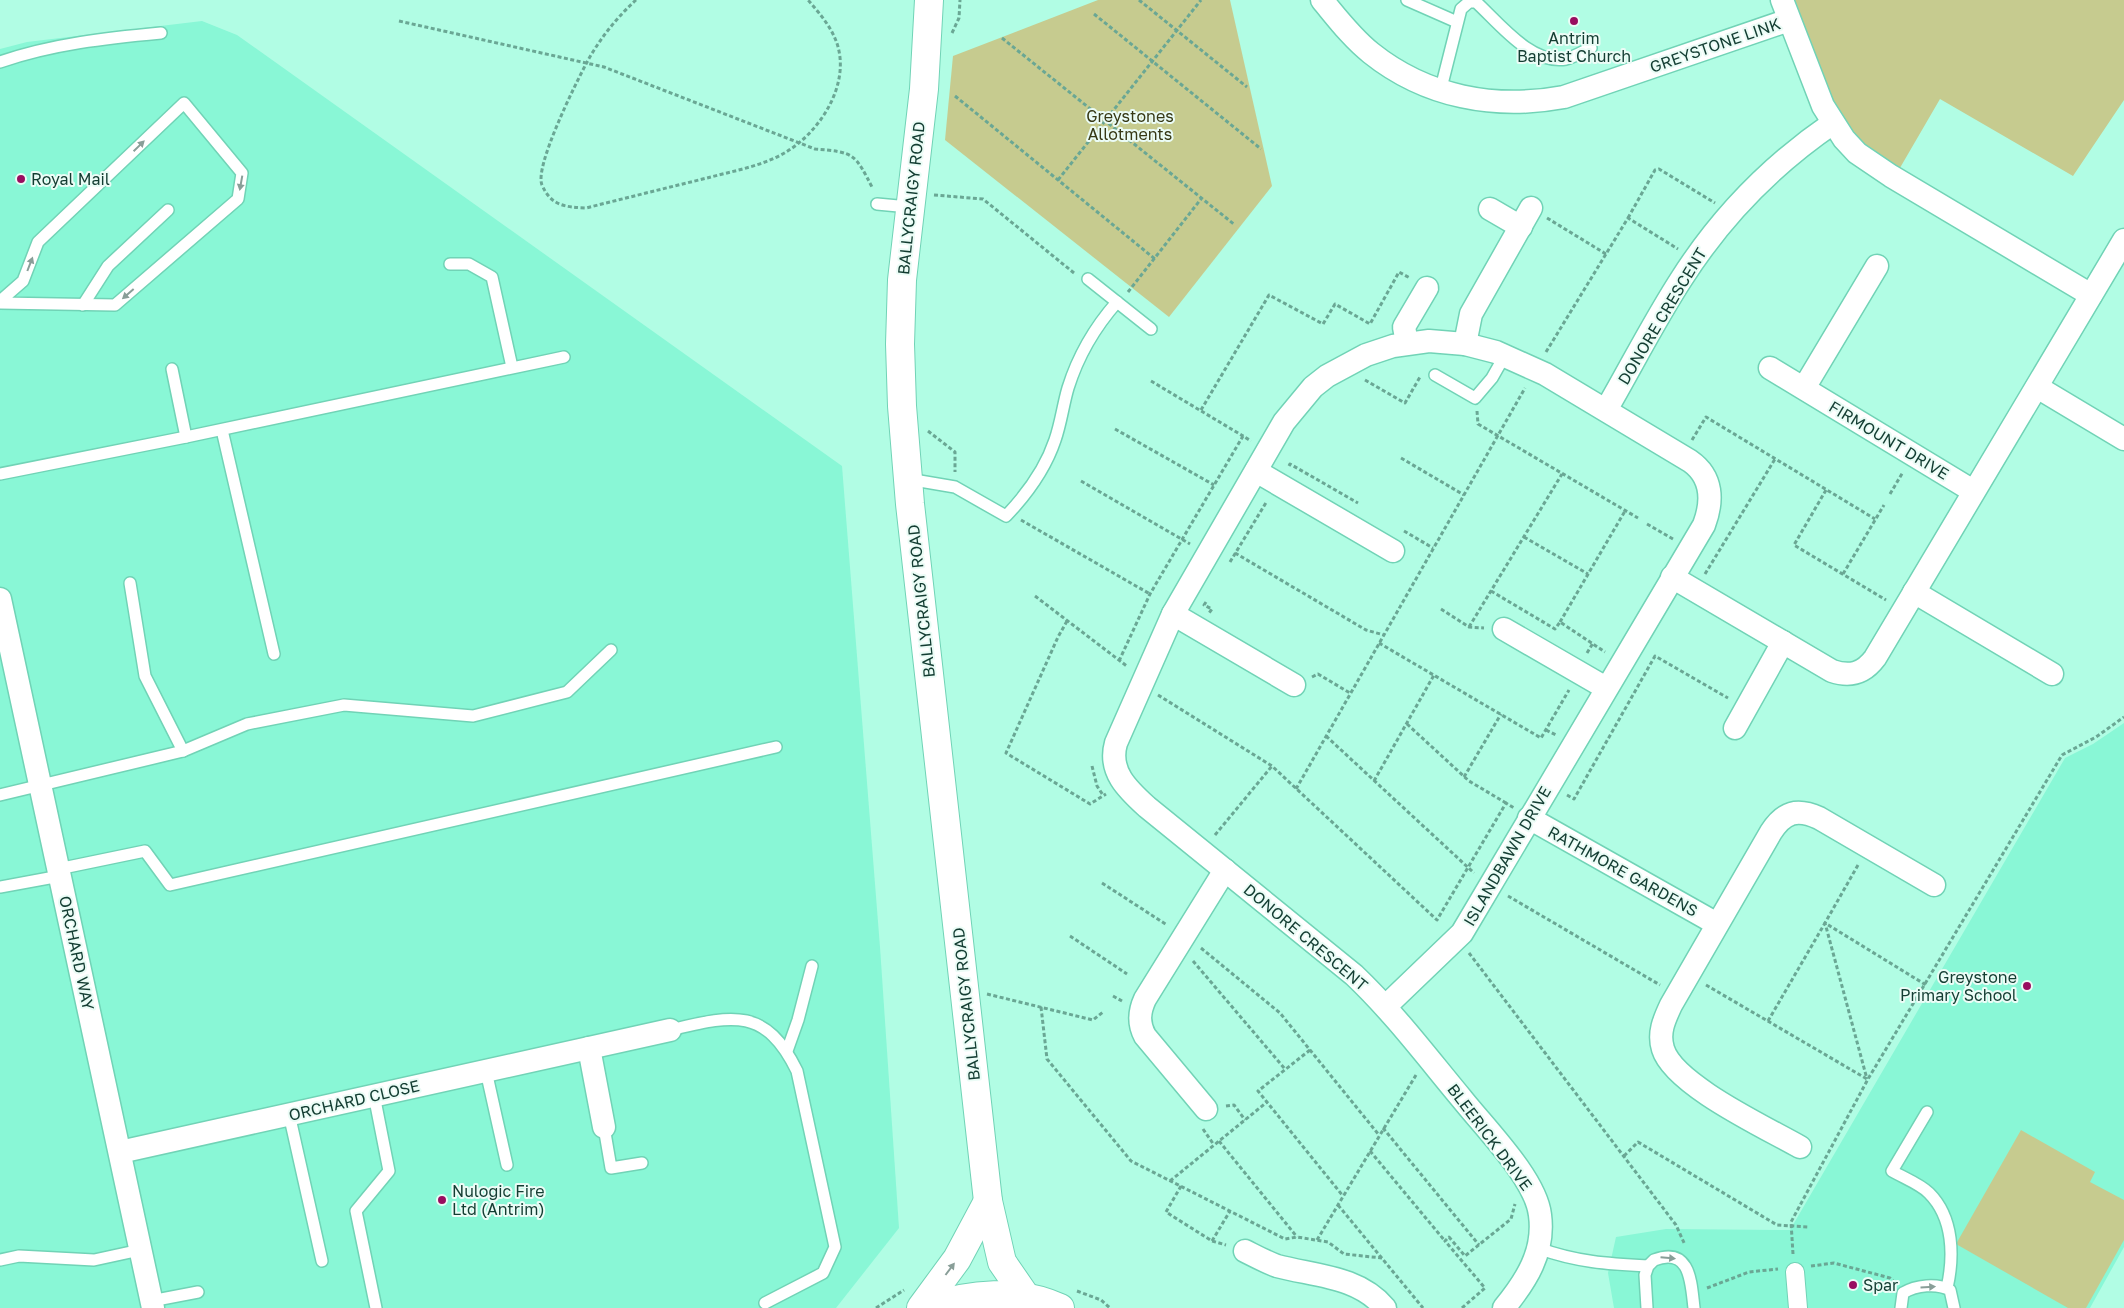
<svg xmlns="http://www.w3.org/2000/svg" width="2124" height="1308" font-family="'Golos Text',sans-serif">
	<style>
		.built { fill: #89f7d6 }
		.green { fill: #c6cb8f }
		.lines { fill: none; stroke-linecap: round; stroke-linejoin: round }
		.service-casing { stroke: #71d3b6; stroke-width: 14 }
		.pedestrian-casing { stroke: #71d3b6; stroke-width: 20 }
		.minor-casing { stroke: #71d3b6; stroke-width: 25 }
		.secondary-casing { stroke: #71d3b6; stroke-width: 30 }
		.path { stroke: #6aa794; stroke-width: 3; stroke-dasharray: 4 2.5; stroke-linecap: butt }
		.service { stroke: #fff; stroke-width: 11 }
		.pedestrian { stroke: #fff; stroke-width: 18 }
		.minor { stroke: #fff; stroke-width: 22 }
		.secondary { stroke: #fff; stroke-width: 28 }
		.oneway { fill: #899e98 }
		.poi-dot { fill: #990d60; stroke: #ebfcf6; stroke-width: 2 }
		.labels { text-anchor: middle; stroke-width: 4; stroke-linejoin: round; paint-order: stroke }
		.poi-label { font-size: 16px; fill: #133d32; stroke: #ebfcf6; text-anchor: start }
		.street-label { font-size: 16px; fill: #133d32; stroke: #ebfcf6 }
		.park-label { font-size: 16px; fill: #363814; stroke: #ebfcf6 }
	</style>
	<rect width="100%" height="100%" fill="#b1fde4"/>
	<!-- built -->
	<g class="built">
		<polygon points="202,21 237,35 842,466 880,947 899,1228 836,1308 0,1308 0,49 27,42"/>
		<polygon points="2124,723 2124,1247 2090,1308 1614,1308 1608,1273 1616,1237 1666,1229 1790,1230 2065,758 2093,744"/>
	</g>
	<!-- green -->
	<g class="green">
		<polygon points="1098,0 1230,0 1272,186 1169,317 945,140 953,56"/>
		<polygon points="1795,0 2124,0 2124,100 2073,176 1940,99 1897,173 1875,157 1837,114"/>
		<polygon points="2021,1130 2095,1172 2090,1182 2124,1200 2124,1240 2086,1308 2068,1308 1956,1244"/>
	</g>
	<g class="lines">
		<defs>
			<g id="service">
				<polyline points="1407,0 1457,22"/>
				<path d="M 0,62 C 52,44 107,38 161,33"/>
				<path d="M 1440,92 L 1461,9 L 1469,2 L 1476,2 C 1499,23 1531,65 1566,59 C 1574,57 1584,51 1591,48"/>
				<polyline points="877,204 909,207"/>
				<polyline points="450,264 469,264 492,277 512,367"/>
				<polyline points="1088,279 1151,329"/>
				<polyline points="0,301 23,281 38,242 184,103 242,173 238,199 115,305 0,303"/>
				<polyline points="83,305 108,266 168,210"/>
				<polyline points="172,369 186,437"/>
				<polyline points="1435,375 1475,398 1492,378 1505,355"/>
				<polyline points="222,430 274,654"/>
				<polyline points="0,474 186,437 564,357"/>
				<path d="M 908,479 L 955,487 L 1006,516 C 1027,494 1045,470 1055,440 C 1061,423 1063,405 1068,388 C 1078,356 1095,327 1117,302"/>
				<polyline points="130,583 145,676 183,751"/>
				<polyline points="0,795 183,751 247,724 344,705 473,716 567,692 611,650"/>
				<polyline points="58,869 145,851 170,885 776,747"/>
				<polyline points="0,887 60,876"/>
				<path d="M 670,1030 C 730,1016 765,1005 797,1071 L 835,1247 L 823,1273 L 765,1303"/>
				<polyline points="787,1051 798,1020 812,966"/>
				<polyline points="486,1071 507,1165"/>
				<polyline points="374,1095 389,1171 356,1211 376,1308"/>
				<path d="M 1927,1112 L 1892,1171 C 1904,1178 1920,1184 1929,1193 C 1954,1218 1954,1257 1947,1288"/>
				<polyline points="289,1114 322,1261"/>
				<polyline points="604,1127 611,1168 642,1163"/>
				<path d="M 1538,1248 C 1576,1262 1608,1264 1648,1266"/>
				<polyline points="0,1260 19,1256 94,1260 140,1250"/>
				<polyline points="151,1301 198,1292"/>
				<path d="M 1647,1308 L 1645,1275 L 1648,1266 L 1654,1260 C 1691,1246 1691,1283 1694,1308"/>
				<path d="M 1901,1308 L 1903,1293 C 1916,1285 1937,1283 1950,1290 L 1954,1308"/>
			</g>
			<polyline id="pedestrian" points="1795,1272 1798,1308"/>
			<g id="minor">
				<path d="M 1322,0 C 1337,18 1352,38 1371,53 C 1426,97 1495,110 1564,97 L 1789,20"/>
				<polyline points="1782,0 1823,106 1844,139 1857,153 1891,176 2091,295"/>
				<polyline points="1490,209 1521,227"/>
				<polyline points="1407,343 1404,327 1427,288"/>
				<polyline points="1465,344 1471,314 1531,208"/>
				<polyline points="1770,368 1973,491"/>
				<polyline points="2037,387 2124,439"/>
				<polyline points="1804,388 1877,266"/>
				<path d="M 1606,410 C 1631,367 1654,321 1682,278 C 1721,217 1773,164 1833,123"/>
				<polyline points="1256,471 1393,551"/>
				<path d="M 1672,577 L 1832,671 C 1850,677 1863,674 1875,658 L 2124,240"/>
				<polyline points="1914,592 2052,674"/>
				<polyline points="0,599 153,1308"/>
				<polyline points="1173,614 1294,685"/>
				<polyline points="1504,629 1606,688"/>
				<polyline points="1735,728 1783,642"/>
				<polyline points="1529,818 1717,924"/>
				<path d="M 1386,1006 L 1462,933 L 1704,525 C 1713,501 1713,477 1690,461 L 1545,374 L 1496,352 L 1465,344 L 1429,341 L 1393,346 L 1366,355 L 1327,376 L 1313,387 L 1284,422 L 1173,614 L 1116,743 C 1108,771 1127,789 1147,807 L 1354,975 C 1394,1013 1427,1057 1462,1099 C 1485,1128 1536,1179 1540,1215 C 1545,1252 1526,1281 1504,1308"/>
				<polyline points="589,1048 604,1127"/>
				<path d="M 1206,1109 L 1145,1036 C 1138,1023 1139,1012 1145,999 L 1225,870"/>
				<path d="M 1800,1147 C 1767,1128 1674,1085 1663,1049 C 1658,1033 1664,1020 1671,1005 L 1771,832 C 1784,812 1797,808 1819,818 L 1934,885"/>
				<polyline points="120,1152 670,1030"/>
				<path d="M 1245,1251 C 1255,1256 1266,1262 1277,1266 C 1315,1276 1358,1276 1385,1308"/>
			</g>
			<g id="secondary">
				<polyline points="929,0 924,89 902,280 900,344 902,406 910,504 988,1201 1002,1262 1026,1297"/>
				<polyline points="921,1308 957,1259 988,1201"/>
				<path d="M 928,1308 C 970,1293 1018,1289 1060,1308"/>
			</g>
		</defs>
		<!-- service casing -->
		<use href="#service" class="service-casing"/>
		<!-- pedestrian casing -->
		<use href="#pedestrian" class="pedestrian-casing"/>
		<!-- minor casing -->
		<use href="#minor" class="minor-casing"/>
		<!-- secondary casing -->
		<use href="#secondary" class="secondary-casing"/>
		<!-- path -->
		<g class="path">
			<path d="M 636,0 C 617,17 598,41 586,64 C 576,83 534,167 542,185 C 551,206 565,207 586,208 C 626,198 666,188 707,178 C 733,171 763,166 786,152 C 818,133 847,90 839,51 C 835,31 821,15 808,0"/>
			<polyline points="1139,0 1247,87"/>
			<polyline points="1094,14 1261,149"/>
			<path d="M 399,21 L 604,67 L 815,149 C 855,152 855,154 873,189"/>
			<polyline points="952,33 959,18 960,0"/>
			<polyline points="1002,38 1235,225"/>
			<polyline points="955,96 1155,259"/>
			<polyline points="1058,180 1201,0"/>
			<polyline points="934,195 983,199 1074,273"/>
			<polyline points="1547,218 1606,254"/>
			<polyline points="1628,218 1655,170 1659,169 1715,203"/>
			<polyline points="1128,292 1201,199"/>
			<polyline points="1546,352 1628,218 1678,249"/>
			<polyline points="1365,380 1405,403 1420,377"/>
			<polyline points="1151,381 1243,436"/>
			<polyline points="1201,410 1269,295 1323,324 1335,304 1370,324 1399,272 1410,278"/>
			<polyline points="1477,411 1478,424 1638,518"/>
			<polyline points="1115,429 1214,485"/>
			<polyline points="928,431 955,452 955,472"/>
			<polyline points="1692,440 1706,417 1875,519"/>
			<polyline points="1401,458 1464,495"/>
			<polyline points="1289,466 1290,464 1358,503"/>
			<polyline points="1081,481 1190,544"/>
			<polyline points="1826,490 1794,545 1886,600"/>
			<polyline points="1890,494 1903,472"/>
			<polyline points="1021,520 1150,594"/>
			<polyline points="1647,524 1673,539"/>
			<polyline points="1404,531 1433,548"/>
			<polyline points="1524,537 1588,574"/>
			<polyline points="1235,553 1366,630 1384,635"/>
			<polyline points="1230,562 1267,501"/>
			<polyline points="1705,574 1775,459"/>
			<polyline points="1843,574 1884,505"/>
			<polyline points="1491,591 1555,629 1560,622 1605,652"/>
			<polyline points="1035,596 1128,667"/>
			<polyline points="1206,602 1204,605 1212,609 1209,613"/>
			<polyline points="1441,609 1469,627 1484,628"/>
			<polyline points="1067,621 1058,637 1006,753 1090,804 1106,794"/>
			<polyline points="1560,622 1625,511"/>
			<polyline points="1469,627 1562,474"/>
			<polyline points="1379,643 1541,738 1569,690"/>
			<polyline points="1587,653 1593,643"/>
			<polyline points="1119,661 1150,594 1243,436 1251,441"/>
			<polyline points="1312,677 1318,674 1350,693"/>
			<polyline points="1158,695 1272,766 1437,920 1506,803 1514,808"/>
			<polyline points="1407,724 1469,781 1506,803"/>
			<polyline points="1546,730 1556,735"/>
			<polyline points="1326,736 1474,873"/>
			<polyline points="1092,766 1097,786 1103,795"/>
			<polyline points="1464,777 1501,714"/>
			<polyline points="1374,781 1434,675"/>
			<polyline points="1296,789 1525,388"/>
			<polyline points="1567,795 1574,799 1655,656 1728,698"/>
			<polyline points="1215,835 1272,766"/>
			<polyline points="1858,865 1825,923 1867,1079"/>
			<polyline points="1102,883 1167,925"/>
			<polyline points="1508,896 1660,985"/>
			<polyline points="1070,936 1127,974"/>
			<polyline points="1201,948 1280,1013 1379,1135"/>
			<polyline points="1469,953 1676,1225 1685,1245"/>
			<polyline points="1193,961 1285,1069"/>
			<polyline points="1706,985 1867,1079"/>
			<polyline points="987,994 1093,1020 1103,1012"/>
			<polyline points="1113,996 1122,1001"/>
			<polyline points="1041,1007 1047,1059 1131,1161 1285,1239 1297,1237 1328,1242 1344,1254 1382,1258"/>
			<polyline points="1768,1021 1825,923 1926,985"/>
			<polyline points="1310,1050 1258,1091 1343,1196"/>
			<polyline points="1226,1106 1234,1105 1245,1120"/>
			<polyline points="1383,1128 1479,1245"/>
			<polyline points="1203,1129 1214,1145"/>
			<polyline points="1219,1141 1297,1237"/>
			<polyline points="1370,1151 1445,1241"/>
			<polyline points="1624,1156 1638,1142 1777,1225 1809,1227"/>
			<polyline points="1170,1181 1267,1102"/>
			<polyline points="1181,1186 1166,1212 1212,1241 1226,1245"/>
			<polyline points="1338,1205 1423,1308"/>
			<polyline points="1317,1240 1416,1075"/>
			<polyline points="1212,1241 1230,1211"/>
			<polyline points="1793,1254 1791,1222 1868,1079 2062,755 2096,737 2124,717"/>
			<polyline points="1811,1266 1834,1263 1890,1278 1894,1282"/>
			<polyline points="1707,1288 1749,1272 1778,1269"/>
			<polyline points="1077,1291 1101,1300 1110,1308"/>
			<polyline points="876,1308 904,1290"/>
			<polyline points="1462,1308 1485,1288 1445,1241 1449,1237 1465,1256 1511,1219 1515,1204"/>
		</g>
		<!-- service -->
		<use href="#service" class="service"/>
		<!-- pedestrian -->
		<use href="#pedestrian" class="pedestrian"/>
		<!-- minor -->
		<use href="#minor" class="minor"/>
		<!-- secondary -->
		<use href="#secondary" class="secondary"/>
	</g>
	<!-- one-way arrows -->
	<defs><path id="oneway-solid" d="M-6-.8H1V-3.2L6.5 0L1 3.2V.8H-6Z" transform="scale(1.25)"/></defs>
	<g class="oneway">
		<use href="#oneway-solid" transform="translate(139 146) rotate(-44)"/>
		<use href="#oneway-solid" transform="translate(241 183) rotate(100)"/>
		<use href="#oneway-solid" transform="translate(30 264) rotate(-69)"/>
		<use href="#oneway-solid" transform="translate(128 294) rotate(139)"/>
		<use href="#oneway-solid" transform="translate(1668 1258) rotate(5)"/>
		<use href="#oneway-solid" transform="translate(950 1269) rotate(-53)"/>
		<use href="#oneway-solid" transform="translate(1928 1287) rotate(-3)"/>
	</g>
	<!-- markers -->
	<g class="poi-dot">
		<circle cx="1574" cy="21" r="5"/>
		<circle cx="21" cy="179" r="5"/>
		<circle cx="2027" cy="986" r="5"/>
		<circle cx="442" cy="1200" r="5"/>
		<circle cx="1853" cy="1285" r="5"/>
	</g>
	<g class="labels">
		<!-- poi labels -->
		<g class="poi-label">
			<text x="1574" y="44" text-anchor="middle">Antrim<tspan x="1574" dy="18">Baptist Church</tspan></text>
			<text x="31" y="185">Royal Mail</text>
			<text x="2017" y="983" text-anchor="end">Greystone<tspan x="2017" dy="18">Primary School</tspan></text>
			<text x="452" y="1197">Nulogic Fire<tspan x="452" dy="18">Ltd (Antrim)</tspan></text>
			<text x="1863" y="1291">Spar</text>
		</g>
		<!-- street labels -->
		<g class="street-label">
			<text transform="translate(1715 45) rotate(-19)" y="6">GREYSTONE LINK</text>
			<text transform="translate(911 198) rotate(-84)" y="6">BALLYCRAIGY ROAD</text>
			<text transform="translate(1662 316) rotate(-59)" y="6">DONORE CRESCENT</text>
			<text transform="translate(1889 440) rotate(31)" y="6">FIRMOUNT DRIVE</text>
			<text transform="translate(921 601) rotate(-96)" y="6">BALLYCRAIGY ROAD</text>
			<text transform="translate(1507 856) rotate(-60)" y="6">ISLANDBAWN DRIVE</text>
			<text transform="translate(1623 871) rotate(29)" y="6">RATHMORE GARDENS</text>
			<text transform="translate(1306 937) rotate(40)" y="6">DONORE CRESCENT</text>
			<text transform="translate(77 953) rotate(78)" y="6">ORCHARD WAY</text>
			<text transform="translate(966 1004) rotate(-96)" y="6">BALLYCRAIGY ROAD</text>
			<text transform="translate(354 1100) rotate(-13)" y="6">ORCHARD CLOSE</text>
			<text transform="translate(1490 1137) rotate(53)" y="6">BLEERICK DRIVE</text>
		</g>
		<!-- park labels -->
		<g class="park-label">
			<text x="1130" y="122">Greystones<tspan x="1130" dy="18">Allotments</tspan></text>
		</g>
	</g>
</svg>
